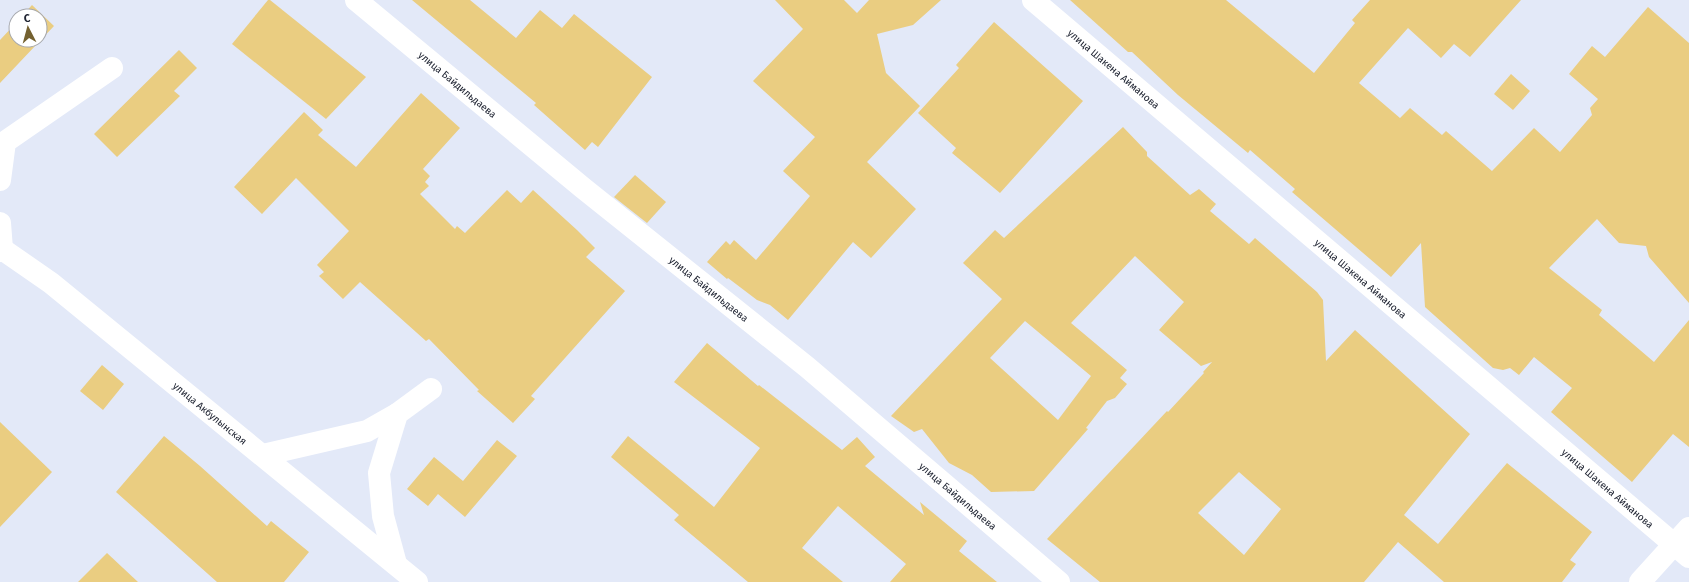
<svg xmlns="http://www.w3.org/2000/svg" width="1689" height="582" font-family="'Fira Sans',sans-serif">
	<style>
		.building { fill: #eacd81; fill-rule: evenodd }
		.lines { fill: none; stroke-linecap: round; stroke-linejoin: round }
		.minor { stroke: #fff; stroke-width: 22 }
		.labels { text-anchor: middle; stroke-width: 3.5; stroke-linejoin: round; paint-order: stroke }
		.street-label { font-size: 10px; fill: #202533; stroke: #fff }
	</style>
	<rect width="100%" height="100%" fill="#e3e9f8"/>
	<!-- building -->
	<g class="building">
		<polygon points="268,0 270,0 366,77 326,119 232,44"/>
		<polygon points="412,0 470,0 516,38 540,10 562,28 574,14 652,77 598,147 592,142 585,150 534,105 536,103"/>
		<polygon points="775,0 844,0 857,13 869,0 941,0 913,25 877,34 886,73 920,106 867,162 916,209 871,258 853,242 788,320 770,305 757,300 728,278 727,279 707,262 726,241 730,245 734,240 756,260 810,196 783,171 815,137 753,81 803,29"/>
		<polygon points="1070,0 1226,0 1314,73 1355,23 1352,20 1370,0 1521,0 1470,57 1454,44 1441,58 1408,28 1359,83 1400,118 1410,108 1442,135 1446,131 1492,171 1534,128 1560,152 1592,115 1590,108 1598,99 1569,74 1592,46 1605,57 1648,7 1689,43 1689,303 1649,257 1646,246 1619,243 1597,219 1549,268 1602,310 1599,315 1654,362 1689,320 1689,447 1673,434 1632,482 1551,412 1572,388 1534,357 1519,375 1510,368 1503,370 1493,368 1425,307 1421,243 1391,277 1292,192 1295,189 1250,150 1248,153 1178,95 1132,52 1128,52"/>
		<polygon points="32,5 54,26 0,83 0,40 16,23 16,40 40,40 40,16 22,16"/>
		<polygon points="994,22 1083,101 1000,193 952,153 956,148 918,113 959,68 956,65"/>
		<polygon points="179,50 197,68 174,91 180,96 117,157 94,134"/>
		<polygon points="1511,74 1530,91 1513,110 1494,94"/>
		<polygon points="421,93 460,128 423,169 430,176 425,182 429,186 420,194 455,229 457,226 465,233 507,190 521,203 533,190 577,230 595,248 586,257 625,291 531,396 535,399 513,423 477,391 479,390 429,339 426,341 360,282 343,299 319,276 324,272 317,265 349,231 296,178 262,214 234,187 304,112 323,130 318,135 356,167"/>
		<path d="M 1123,127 L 1147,152 L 1147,156 L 1190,195 L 1199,189 L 1216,204 L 1210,211 L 1249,244 L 1255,238 L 1317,292 L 1323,300 L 1326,361 L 1355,330 L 1470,434 L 1404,515 L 1438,544 L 1507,463 L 1592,532 L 1570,560 L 1576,564 L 1562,582 L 1444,582 L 1398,542 L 1364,582 L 1100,582 L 1047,539 L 1167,411 L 1168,412 L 1204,373 L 1203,372 L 1212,362 L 1201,366 L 1159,330 L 1184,302 L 1135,256 L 1071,323 L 1127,370 L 1120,378 L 1127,384 L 1115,398 L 1107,401 L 1086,428 L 1088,429 L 1034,491 L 991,492 L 972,475 L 949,463 L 922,429 L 914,432 L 891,416 L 1002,299 L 963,263 L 995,230 L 1004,238 ZM 1025,321 L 1091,376 L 1058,420 L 990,358 ZM 1239,472 L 1281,509 L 1244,555 L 1198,513 Z"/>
		<polygon points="635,175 666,202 647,223 614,197"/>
		<polygon points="707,343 758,386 759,385 842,450 857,437 875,457 865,466 924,515 920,502 967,541 959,551 997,582 890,582 906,564 838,506 802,548 843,582 748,582 674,520 679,515 611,457 628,436 714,507 760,448 674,382"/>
		<polygon points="102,365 124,384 103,410 80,391"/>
		<polygon points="0,422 52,472 0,527"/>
		<polygon points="164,436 200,466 267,526 271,521 309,552 284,582 217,582 116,492"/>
		<polygon points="497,440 517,456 465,517 438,494 428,506 407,489 434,457 463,481"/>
		<polygon points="107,553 138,582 78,582"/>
	</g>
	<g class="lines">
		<!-- minor -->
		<g class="minor">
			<path id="s1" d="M 356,0 L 583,188 L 807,367 L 1059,582"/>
			<path id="s2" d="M 1033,0 L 1689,557"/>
			<polyline points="0,180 5,142 112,68"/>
			<polyline points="0,223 2,249"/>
			<path id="s3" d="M 0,251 L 2,249 L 51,283 L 417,582"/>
			<polyline points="263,455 367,431 397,414"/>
			<polyline points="396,564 383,516 379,473 397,414 431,389"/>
			<polyline points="1640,582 1689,528"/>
		</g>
	</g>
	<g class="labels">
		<!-- street labels -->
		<g class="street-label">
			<text dy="4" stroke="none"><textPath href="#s2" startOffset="106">улица Шакена Айманова</textPath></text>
			<text dy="4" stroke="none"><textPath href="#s1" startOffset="132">улица Байдильдаева</textPath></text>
			<text dy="4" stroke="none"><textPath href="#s2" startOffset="430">улица Шакена Айманова</textPath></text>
			<text dy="4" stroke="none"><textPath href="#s1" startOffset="456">улица Байдильдаева</textPath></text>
			<text dy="4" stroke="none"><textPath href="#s3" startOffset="268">улица Акбулынская</textPath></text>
			<text dy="4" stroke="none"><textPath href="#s2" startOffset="754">улица Шакена Айманова</textPath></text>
			<text dy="4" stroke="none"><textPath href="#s1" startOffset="780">улица Байдильдаева</textPath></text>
		</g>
	</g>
	<!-- north arrow -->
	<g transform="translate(28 28) rotate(354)"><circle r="19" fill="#ffffff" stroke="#a6a8ad"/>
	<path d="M0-3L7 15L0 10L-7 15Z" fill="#746130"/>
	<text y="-6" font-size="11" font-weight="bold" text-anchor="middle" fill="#202533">С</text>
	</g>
</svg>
